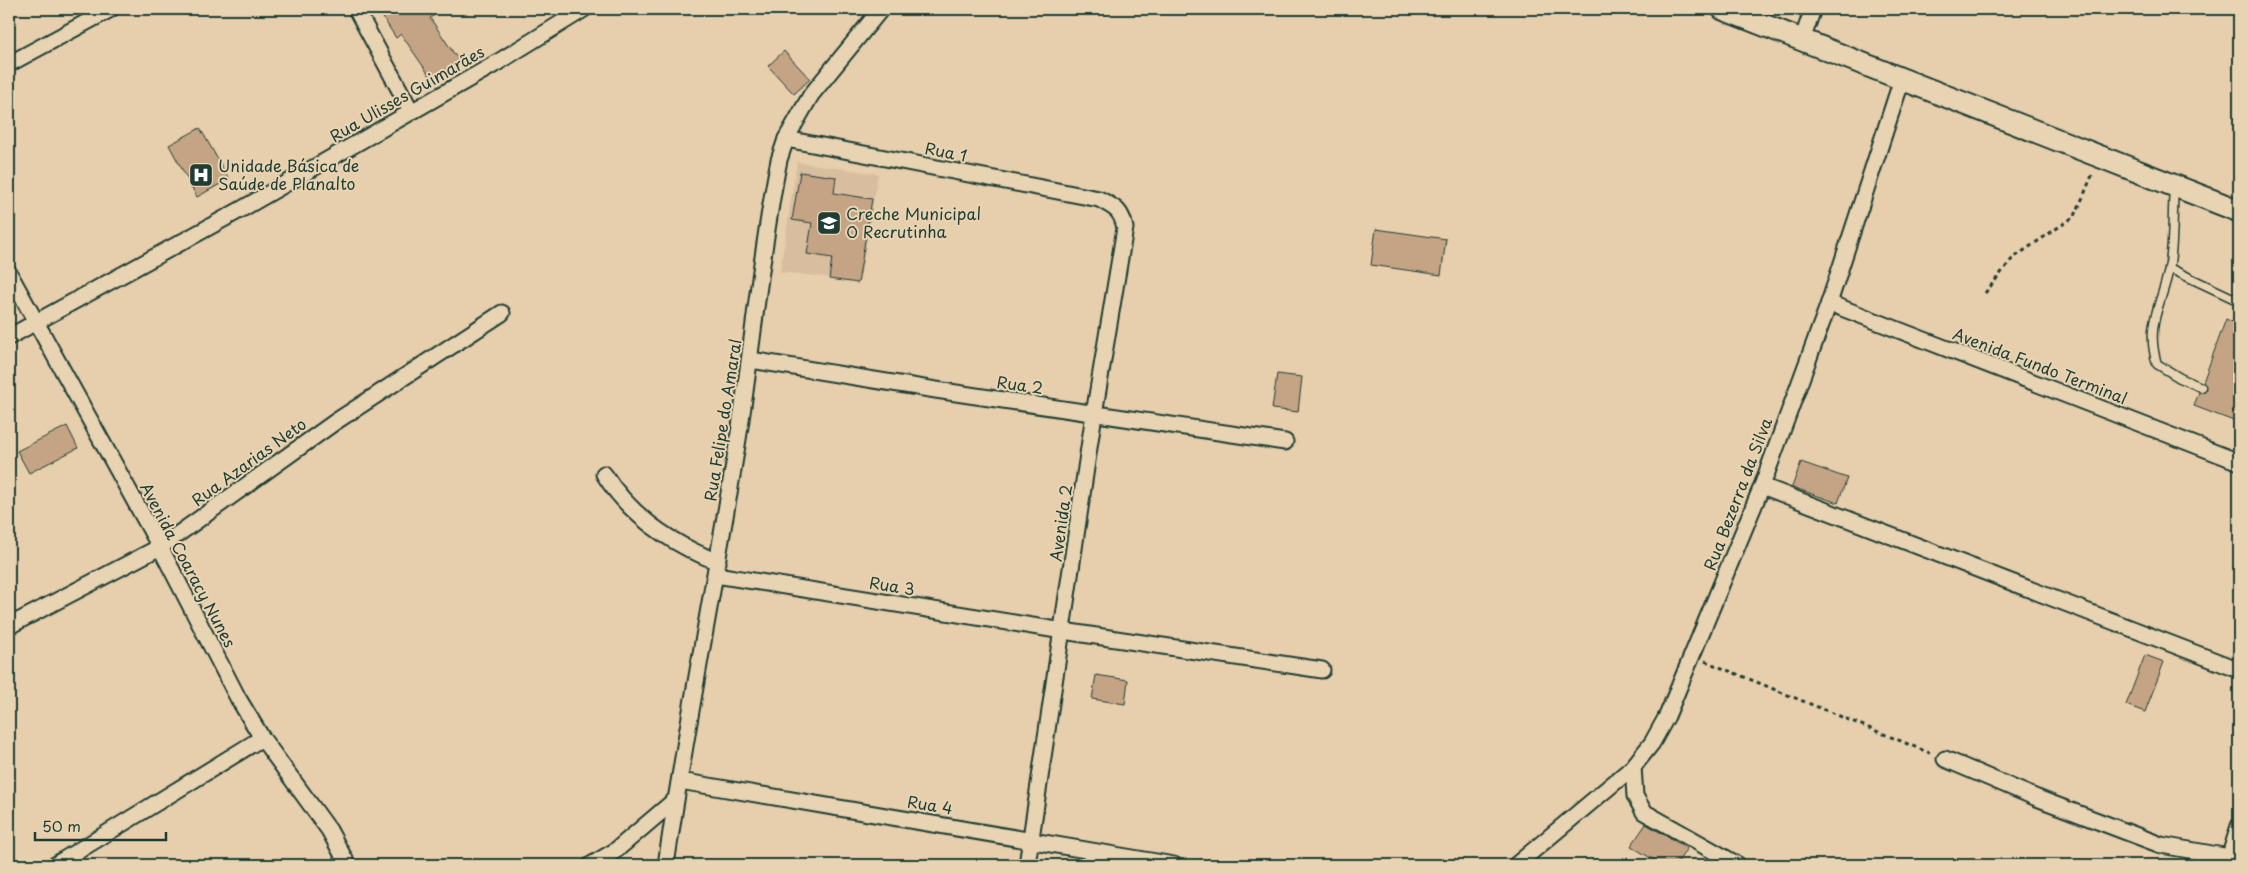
<svg xmlns="http://www.w3.org/2000/svg" width="2248" height="874" font-family="'Playpen Sans',sans-serif">
	<style>
		.built { fill: #d8be9e }
		.building { fill: #c4a485; stroke: #1f3d34 }
		.lines { fill: none; stroke-linecap: round; stroke-linejoin: round }
		.lane-casing { stroke: #1f3d34; stroke-width: 11 }
		.street-casing { stroke: #1f3d34; stroke-width: 19 }
		.secondary-casing { stroke: #1f3d34; stroke-width: 25 }
		.path { stroke: #1f3d34; stroke-width: 3; stroke-dasharray: 4 4; stroke-linecap: butt }
		.lane { stroke: #e8d4b2; stroke-width: 8 }
		.street { stroke: #e8d4b2; stroke-width: 15 }
		.secondary { stroke: #e8d4b2; stroke-width: 21 }
		.labels { text-anchor: middle; stroke-width: 4; stroke-linejoin: round; paint-order: stroke }
		.street-label { font-size: 16px; fill: #1f3d34; stroke: #e8d4b2 }
		.poi-label { font-size: 16px; fill: #1f3d34; stroke: #e8d4b2; text-anchor: start }
	</style>
	<rect width="100%" height="100%" fill="#e7ceac"/>
	<filter id="ink" filterUnits="userSpaceOnUse"><feTurbulence type="fractalNoise" baseFrequency=".02" numOctaves="2"/><feDisplacementMap in="SourceGraphic" scale="10" xChannelSelector="R" yChannelSelector="G"/><feConvolveMatrix kernelMatrix="1 2 1 2 8 2 1 2 1" color-interpolation-filters="sRGB"/></filter>
	<g filter="url(#ink)">
		<!-- built -->
		<polygon class="built" points="797,162 878,174 860,281 780,272"/>
		<!-- building -->
		<g class="building">
			<polygon points="394,9 444,9 430,18 459,61 432,79 401,34 396,38 382,16"/>
			<polygon points="784,51 810,79 794,94 768,66"/>
			<polygon points="200,128 229,179 197,197 169,145"/>
			<polygon points="800,172 836,177 834,193 872,199 858,283 829,279 832,258 807,254 812,223 792,220"/>
			<polygon points="1376,229 1446,239 1441,275 1371,265"/>
			<polygon points="2226,319 2239,325 2239,423 2194,406 2199,392 2204,392 2206,389 2203,382"/>
			<polygon points="1277,374 1302,377 1298,412 1272,409"/>
			<polygon points="67,426 78,448 29,473 17,451"/>
			<polygon points="1801,462 1847,478 1838,503 1792,487"/>
			<polygon points="2145,655 2164,662 2145,712 2126,705"/>
			<polygon points="1096,675 1128,680 1125,704 1092,699"/>
			<polygon points="1646,824 1687,848 1676,865 1662,865 1631,846"/>
		</g>
		<g class="lines">
			<defs>
				<g id="lane">
					<path d="M 2174,188 C 2172,214 2174,244 2169,269 C 2161,307 2145,324 2157,364 L 2180,378 L 2201,387"/>
					<polyline points="2169,268 2239,301"/>
				</g>
				<g id="street">
					<polyline points="356,9 411,111"/>
					<polyline points="1802,40 1813,9"/>
					<polyline points="9,64 111,9"/>
					<path d="M 786,139 L 1099,199 C 1115,208 1121,209 1125,228 L 1094,414 L 1027,865"/>
					<polyline points="9,273 160,547 238,698 262,738 329,830 348,865"/>
					<polyline points="1829,303 2239,462"/>
					<polyline points="9,337 240,210 495,64 584,9"/>
					<polyline points="751,360 936,390 1285,442"/>
					<path d="M 604,474 C 631,517 672,544 718,562"/>
					<polyline points="1762,486 2239,670"/>
					<polyline points="716,575 1063,631 1322,670"/>
					<polyline points="9,626 160,547 335,422 502,313"/>
					<polyline points="1945,759 2037,798 2161,845 2229,857"/>
					<polyline points="1633,767 1635,796 1644,812 1738,865"/>
					<polyline points="680,781 1174,865"/>
					<polyline points="55,865 262,738"/>
					<polyline points="591,865 615,851 675,800"/>
					<path d="M 666,865 C 687,721 716,577 739,433 C 753,343 761,249 779,160 L 786,139 L 811,95 L 881,9"/>
					<polyline points="1516,865 1633,767 1652,743 1667,716 1762,486 1829,303 1902,79"/>
					<polyline points="2227,865 2239,826"/>
				</g>
				<polyline id="secondary" points="1723,9 2239,211"/>
			</defs>
			<!-- lane casing -->
			<use href="#lane" class="lane-casing"/>
			<!-- street casing -->
			<use href="#street" class="street-casing"/>
			<!-- secondary casing -->
			<use href="#secondary" class="secondary-casing"/>
			<!-- path -->
			<g class="path">
				<polyline points="1985,293 2013,258 2075,216 2093,173"/>
				<polyline points="1705,661 1930,753"/>
			</g>
			<!-- lane -->
			<use href="#lane" class="lane"/>
			<!-- street -->
			<use href="#street" class="street"/>
			<!-- secondary -->
			<use href="#secondary" class="secondary"/>
		</g>
	</g>
	<!-- icons -->
	<defs>
		<symbol id="hospital-square" viewBox="-11 -11 22 22"><rect x="-9" y="-9" width="18" height="18" rx="4" fill="#1f3d34" stroke="#e8d4b2"/><path d="M-5-5h3v3.5h4V-5h3V5h-3V1.5h-4V5h-3Z" fill="#fff"/></symbol>
		<symbol id="school-square" viewBox="-11 -11 22 22"><rect x="-9" y="-9" width="18" height="18" rx="4" fill="#1f3d34" stroke="#e8d4b2"/><path d="M0-5L7-2L0 1L-7-2ZM-4 1L0 2.5L4 1V4Q0 6-4 4Z" fill="#fff"/></symbol>
	</defs>
	<g fill-rule="evenodd">
		<use href="#hospital-square" x="187" y="161" width="28" height="28"/>
		<use href="#school-square" x="815" y="209" width="28" height="28"/>
	</g>
	<g class="labels">
		<!-- street labels -->
		<g class="street-label">
			<text transform="translate(407 94) rotate(-30)" y="6">Rua Ulisses Guimarães</text>
			<text transform="translate(946 152) rotate(11)" y="6">Rua 1</text>
			<text transform="translate(2040 366) rotate(21)" y="6">Avenida Fundo Terminal</text>
			<text transform="translate(1020 385) rotate(8)" y="6">Rua 2</text>
			<text transform="translate(723 420) rotate(-81)" y="6">Rua Felipe do Amaral</text>
			<text transform="translate(249 462) rotate(-36)" y="6">Rua Azarias Neto</text>
			<text transform="translate(1738 494) rotate(-69)" y="6">Rua Bezerra da Silva</text>
			<text transform="translate(1061 523) rotate(-82)" y="6">Avenida 2</text>
			<text transform="translate(188 565) rotate(62)" y="6">Avenida Coaracy Nunes</text>
			<text transform="translate(892 586) rotate(9)" y="6">Rua 3</text>
			<text transform="translate(930 805) rotate(9)" y="6">Rua 4</text>
		</g>
		<!-- poi labels -->
		<g class="poi-label">
			<text x="218" y="172">Unidade Básica de<tspan x="218" dy="18">Saúde de Planalto</tspan></text>
			<text x="846" y="220">Creche Municipal<tspan x="846" dy="18">O Recrutinha</tspan></text>
		</g>
	</g>
	<!-- margin -->
	<rect width="2248" height="874" fill="none" stroke="#e8d4b2" stroke-width="30"/>
	<rect x="15" y="15" width="2218" height="844" fill="none" stroke="#1f3d34" stroke-width="2" filter="url(#ink)"/>
	<!-- scale -->
	<path d="M35 832v8h131v-8" fill="none" stroke="#1f3d34" stroke-width="2.5"/>
	<text x="42" y="832" font-size="15" fill="#1f3d34" stroke="#e8d4b2" stroke-width="4" paint-order="stroke">50 m</text>
</svg>
